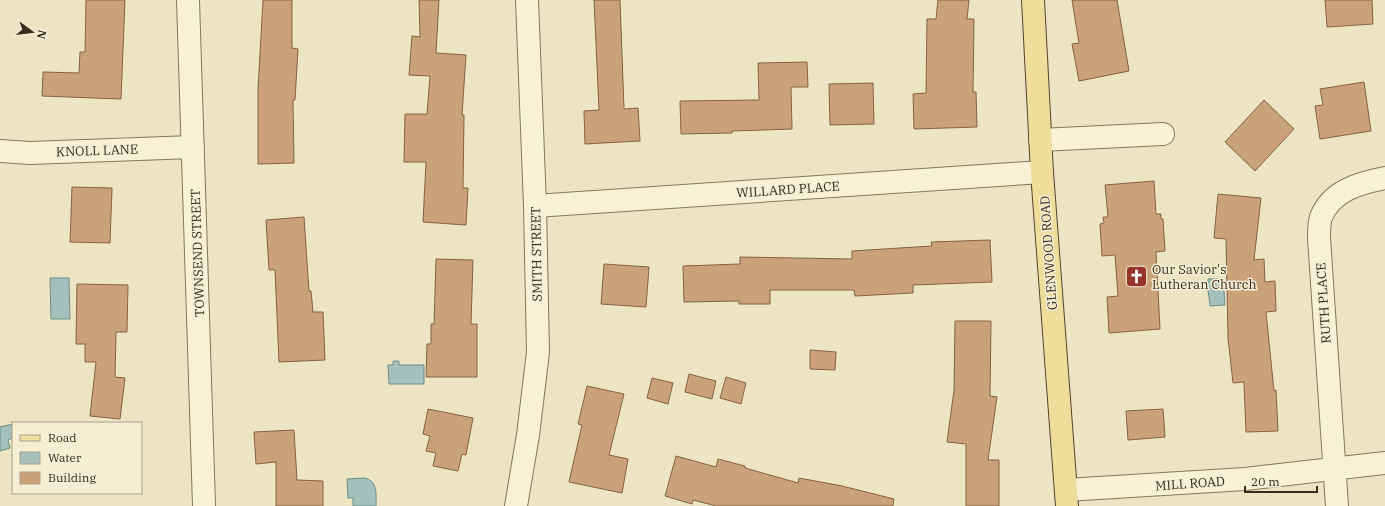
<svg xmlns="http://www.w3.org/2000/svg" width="1385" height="506" font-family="'IBM Plex Serif',serif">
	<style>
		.water { fill: #a5c0ba; stroke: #6c8e88 }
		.building { fill: #caa27a; stroke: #856241 }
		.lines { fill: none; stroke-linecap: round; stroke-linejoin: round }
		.minor-casing { stroke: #87765a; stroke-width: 24 }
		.major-casing { stroke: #55442e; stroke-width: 24 }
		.minor { stroke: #f8f1d6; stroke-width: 22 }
		.major { stroke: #efdd9c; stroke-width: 22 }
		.labels { text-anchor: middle; stroke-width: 3; stroke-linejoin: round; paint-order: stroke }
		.street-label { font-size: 13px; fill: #372c1e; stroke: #f5eed3 }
		.poi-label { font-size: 13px; fill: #372c1e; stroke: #f5eed3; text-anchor: start }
	</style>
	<rect width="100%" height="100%" fill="#ede4c3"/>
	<!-- water -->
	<g class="water">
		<polygon points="50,278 69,278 70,319 51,319"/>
		<polygon points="1208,279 1223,279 1225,305 1210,306 1208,290 1206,290 1205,284 1208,284"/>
		<polygon points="393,361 399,361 399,365 424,365 424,384 389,384 388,365 393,365"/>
		<polygon points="13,424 13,438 8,440 10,448 0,451 0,427"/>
		<path d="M 364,478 C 378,480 376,494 376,506 L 353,506 L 353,498 L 348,498 L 347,479 Z"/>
	</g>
	<!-- building -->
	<g class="building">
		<polygon points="86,0 125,0 121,99 42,96 43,72 79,73 80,52 85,52"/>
		<polygon points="263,0 292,0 292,48 298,49 295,100 293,100 294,163 258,164 258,89"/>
		<polygon points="419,0 439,0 436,53 466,55 462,115 464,115 463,188 468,188 466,225 423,222 426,162 404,162 405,114 427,114 430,76 409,75 412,36 420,37"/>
		<polygon points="594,0 620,0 624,109 638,108 640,141 585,144 584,111 599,110"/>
		<polygon points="938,0 969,0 967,19 974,19 973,92 976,92 977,127 914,129 913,94 926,93 927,19 936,19"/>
		<polygon points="1072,0 1117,0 1129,71 1079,81 1072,44 1079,43"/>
		<polygon points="1325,0 1372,0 1373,24 1327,27"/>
		<polygon points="807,62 808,87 791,87 792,129 732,131 732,133 681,134 680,101 759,100 758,63"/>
		<polygon points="1364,82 1371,131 1320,139 1315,106 1323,105 1320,89"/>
		<polygon points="873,83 874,124 830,125 829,84"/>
		<polygon points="1264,100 1294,129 1255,171 1225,142"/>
		<polygon points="1154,181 1156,214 1161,214 1161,219 1163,219 1165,251 1156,252 1160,329 1109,333 1107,297 1118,296 1115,255 1102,256 1100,224 1104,223 1103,217 1108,217 1105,185"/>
		<polygon points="72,187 112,188 110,243 70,242"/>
		<polygon points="1218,194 1261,198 1254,260 1264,259 1265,282 1275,281 1276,311 1266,312 1274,391 1276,390 1278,431 1246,432 1244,382 1233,383 1228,338 1226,239 1214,238"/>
		<polygon points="304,217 309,291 311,291 313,312 323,312 325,360 279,362 275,270 269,270 266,220"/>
		<polygon points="990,240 992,282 913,285 913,293 855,296 854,290 770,290 770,304 739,304 739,301 684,302 683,266 740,264 740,257 852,259 852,251 932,246 931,242"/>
		<polygon points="436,259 473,260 471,324 477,324 477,377 426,377 427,344 431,344 431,324 434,324"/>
		<polygon points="604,264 649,267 646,307 601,304"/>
		<polygon points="77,284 128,285 127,332 116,332 115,377 125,378 120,419 90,416 96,362 85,362 85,344 76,344"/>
		<polygon points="955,321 991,321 990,396 997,397 988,460 999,460 999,506 966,506 966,444 947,442 954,390"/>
		<polygon points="810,350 836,352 835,370 810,369"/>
		<polygon points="689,374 716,381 712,399 685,392"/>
		<polygon points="726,377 746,383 741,404 720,398"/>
		<polygon points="652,378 673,383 668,404 647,398"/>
		<polygon points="587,386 624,394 609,455 628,459 622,493 569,482 582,425 578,424"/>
		<polygon points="428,409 473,418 466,455 462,454 458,471 433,466 436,453 426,451 430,436 423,434"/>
		<polygon points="1163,409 1165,437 1128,440 1126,411"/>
		<polygon points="294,430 297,480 323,481 323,506 276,506 276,462 256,464 254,432"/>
		<polygon points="676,456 716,467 718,459 745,466 745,468 798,483 799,478 842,486 894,499 893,506 716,506 693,500 692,504 665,496"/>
	</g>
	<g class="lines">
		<defs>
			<g id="minor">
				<polyline points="188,0 204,506"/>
				<polyline points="1040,140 1163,134"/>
				<polyline points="0,151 30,153 193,147"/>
				<polyline points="535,206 1042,172"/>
				<polyline points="1066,490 1245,479 1385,463"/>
				<polyline points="516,506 528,435 538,352 535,206 527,0"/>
				<path d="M 1337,506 L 1319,238 C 1319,232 1319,223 1321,217 C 1332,190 1360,183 1385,178"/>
			</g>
			<polyline id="major" points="1033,0 1042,172 1067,506"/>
		</defs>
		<!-- minor casing -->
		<use href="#minor" class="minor-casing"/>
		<!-- major casing -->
		<use href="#major" class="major-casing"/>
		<!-- minor -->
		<use href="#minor" class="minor"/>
		<!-- major -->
		<use href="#major" class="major"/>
	</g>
	<!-- icons -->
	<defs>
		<symbol id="church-square" viewBox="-11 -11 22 22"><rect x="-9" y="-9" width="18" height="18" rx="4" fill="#94342c" stroke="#f5eed3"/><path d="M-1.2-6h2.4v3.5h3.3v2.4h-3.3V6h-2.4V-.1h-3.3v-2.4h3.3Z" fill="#fff"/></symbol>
	</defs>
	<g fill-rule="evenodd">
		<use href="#church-square" x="1124" y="264" width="25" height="25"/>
	</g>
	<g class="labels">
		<!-- street labels -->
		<g class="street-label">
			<text transform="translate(97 150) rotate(-2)" y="5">KNOLL LANE</text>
			<text transform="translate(788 189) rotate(-4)" y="5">WILLARD PLACE</text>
			<text transform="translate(197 253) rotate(-92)" y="5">TOWNSEND STREET</text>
			<text transform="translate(1048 253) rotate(-94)" y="5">GLENWOOD ROAD</text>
			<text transform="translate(536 254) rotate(-91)" y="5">SMITH STREET</text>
			<text transform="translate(1323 303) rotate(-94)" y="5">RUTH PLACE</text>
			<text transform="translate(1190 483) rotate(-4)" y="5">MILL ROAD</text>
		</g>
		<!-- poi labels -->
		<g class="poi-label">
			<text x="1152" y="274">Our Savior's<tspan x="1152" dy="15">Lutheran Church</tspan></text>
		</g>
	</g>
	<!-- legend -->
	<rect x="12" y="422" width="130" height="72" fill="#f5eed3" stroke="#a9a08b"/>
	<rect x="20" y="435" width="20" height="6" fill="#efdd9c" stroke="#a9a08b"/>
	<text x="48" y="442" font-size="12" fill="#372c1e">Road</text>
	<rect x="20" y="452" width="20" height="12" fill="#a5c0ba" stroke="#a9a08b"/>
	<text x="48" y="462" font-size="12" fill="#372c1e">Water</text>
	<rect x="20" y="472" width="20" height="12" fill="#caa27a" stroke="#a9a08b"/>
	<text x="48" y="482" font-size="12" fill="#372c1e">Building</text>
	<!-- north arrow -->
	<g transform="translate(32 32) rotate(105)" stroke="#f5eed3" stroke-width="3" paint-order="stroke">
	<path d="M0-3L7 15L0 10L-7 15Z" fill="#372c1e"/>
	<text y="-6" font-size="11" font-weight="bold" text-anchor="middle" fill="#372c1e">N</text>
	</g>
	<!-- scale -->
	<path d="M1245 486v6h72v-6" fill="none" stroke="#372c1e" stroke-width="2"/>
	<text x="1251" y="486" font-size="12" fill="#372c1e" stroke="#f5eed3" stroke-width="3" paint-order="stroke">20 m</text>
</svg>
